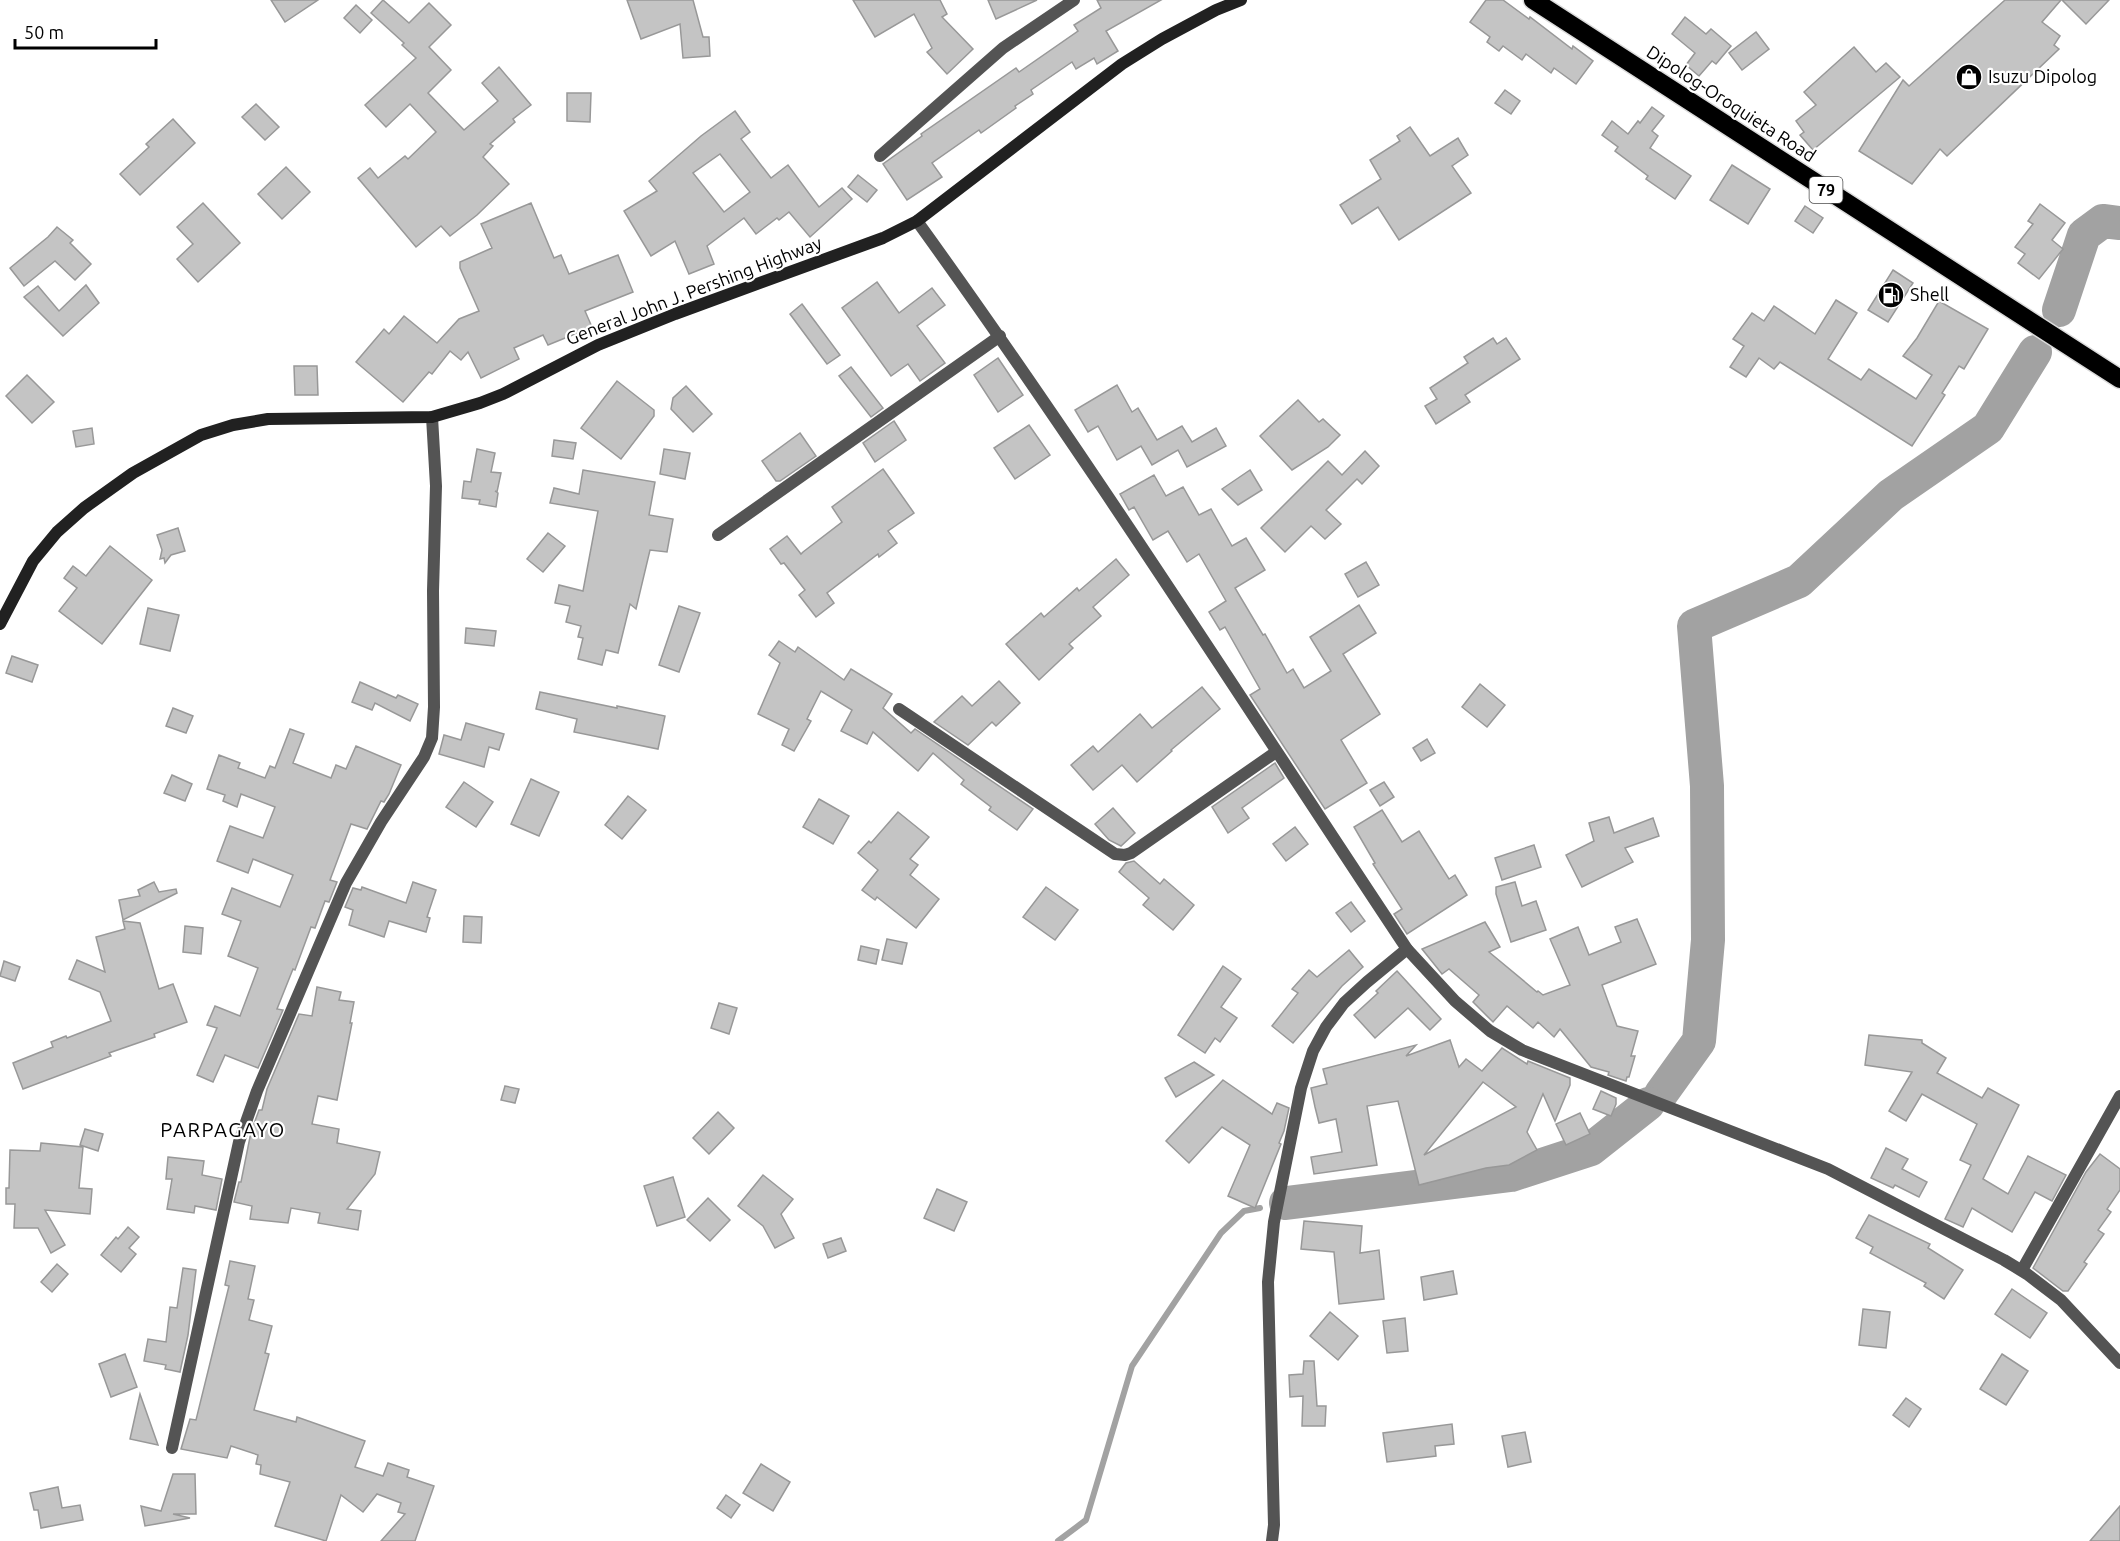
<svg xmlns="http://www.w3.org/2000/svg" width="2120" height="1541" font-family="Ubuntu,sans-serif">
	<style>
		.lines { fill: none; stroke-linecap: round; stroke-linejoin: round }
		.stream { stroke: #a2a2a2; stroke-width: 6 }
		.river { stroke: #a2a2a2; stroke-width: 34 }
		.building { fill: #c4c4c4; stroke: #989898; stroke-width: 1.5; fill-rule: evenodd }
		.highway-casing { stroke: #dbdbdb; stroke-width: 21 }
		.street { stroke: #545454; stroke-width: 12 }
		.secondary { stroke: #212121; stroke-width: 12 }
		.highway { stroke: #000; stroke-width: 18 }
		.labels { text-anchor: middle; stroke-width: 4.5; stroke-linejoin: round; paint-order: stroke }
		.shield { fill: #fff; stroke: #4c4c4c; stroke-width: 1.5 }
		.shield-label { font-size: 16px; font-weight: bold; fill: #000 }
		.poi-label { font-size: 18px; fill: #000; stroke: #fff; text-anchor: start }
		.street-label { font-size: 18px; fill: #000; stroke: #fff }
		.neighbourhood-label { font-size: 20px; letter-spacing: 1.5px; fill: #000; stroke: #fff }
	</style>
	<rect width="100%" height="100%" fill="#fff"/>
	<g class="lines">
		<!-- stream -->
		<polyline class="stream" points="1058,1541 1086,1520 1132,1366 1221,1233 1244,1211 1260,1208"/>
		<!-- river -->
		<g class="river">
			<polyline points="2059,310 2084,235 2103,221 2120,223"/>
			<polyline points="1661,1094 1699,1041 1708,940 1707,786 1694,626 1799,581 1891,495 1988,428 2035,352"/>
			<polyline points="1286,1203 1511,1175 1591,1149 1648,1104"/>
		</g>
	</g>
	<!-- building -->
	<g class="building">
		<polygon points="271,0 318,0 285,22"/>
		<polygon points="383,0 409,23 429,3 451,25 429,47 451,70 428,93 464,130 498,101 482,83 499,67 531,105 513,119 515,122 490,144 493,146 483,157 509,184 477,215 450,236 441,226 416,247 358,178 370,168 378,178 405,156 408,159 436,132 410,104 386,127 365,105 416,58 402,45 404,43 371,13"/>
		<polygon points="627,0 693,0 703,37 709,37 710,56 683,58 680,24 641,39"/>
		<polygon points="853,0 940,0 947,14 942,17 973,49 947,74 927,52 932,48 914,14 875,37"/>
		<polygon points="988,0 1037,0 996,19"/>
		<polygon points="1097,0 1161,0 1106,31 1118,51 1097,64 1094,58 1076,69 1072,62 1031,90 1033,94 1015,106 1016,108 981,133 979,130 932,163 942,177 907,200 883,164 922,136 921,134 1016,68 1019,72 1078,31 1074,25 1101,8"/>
		<polygon points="1486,0 1503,0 1529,19 1530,17 1572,49 1573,46 1593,61 1576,84 1554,68 1551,73 1526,54 1522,60 1503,46 1499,51 1487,42 1490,37 1470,22"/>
		<polygon points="2005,0 2061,0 2042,22 2060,36 2054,45 2059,49 1947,156 1940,149 1912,184 1859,151 1903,80 1909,86"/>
		<polygon points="2062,0 2109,0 2086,24"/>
		<polygon points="356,5 372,20 360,33 344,18"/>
		<polygon points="1685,17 1706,34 1711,29 1731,46 1716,64 1712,61 1699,76 1686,65 1695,53 1672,34"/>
		<polygon points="1756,32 1769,49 1742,70 1729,53"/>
		<polygon points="1854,47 1876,72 1886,63 1900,77 1813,150 1800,135 1804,132 1796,121 1816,105 1804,92"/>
		<polygon points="1505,90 1520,101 1511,114 1495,103"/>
		<polygon points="567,93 591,93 590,122 567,121"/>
		<polygon points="256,104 279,127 265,140 242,117"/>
		<polygon points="1652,107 1664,116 1652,131 1658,136 1650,148 1691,176 1675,199 1646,179 1648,176 1615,151 1618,147 1602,135 1612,121 1628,134 1638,121 1640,123"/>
		<path d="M 735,111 L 750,132 L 741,139 L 771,178 L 788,165 L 819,207 L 842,188 L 852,199 L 810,237 L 789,212 L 779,220 L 777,218 L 756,234 L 744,218 L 707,246 L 714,264 L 689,274 L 675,241 L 651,256 L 624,211 L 657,191 L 649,181 L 701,136 ZM 720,154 L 750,192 L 724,212 L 693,173 Z"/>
		<polygon points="173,119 195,143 140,195 120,174 149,147 146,144"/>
		<polygon points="1410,127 1430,156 1458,138 1468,155 1452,166 1471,193 1399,240 1378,207 1352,224 1340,205 1381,179 1370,160 1400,141 1397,136"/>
		<polygon points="1732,165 1770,189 1748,224 1710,200"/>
		<polygon points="286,167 310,192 282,219 258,194"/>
		<polygon points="858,175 877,190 867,202 848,187"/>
		<polygon points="203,203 240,243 198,282 177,259 193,244 177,227"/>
		<polygon points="531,203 554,258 561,255 569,274 618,255 633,292 585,311 592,327 548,345 543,335 514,348 519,359 481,378 468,352 461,360 450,351 432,374 429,372 403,402 356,362 384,329 389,334 404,316 437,343 459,319 479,311 460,268 460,262 492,248 481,224"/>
		<polygon points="2040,204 2065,223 2052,240 2063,249 2039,279 2018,263 2025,254 2015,247 2033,224 2028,221"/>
		<polygon points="1805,206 1823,218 1813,233 1795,221"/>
		<polygon points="57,227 73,240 70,243 91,264 75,280 55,261 24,286 10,268 48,237"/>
		<polygon points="1893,270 1913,283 1888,322 1868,310"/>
		<polygon points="877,282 899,313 932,288 945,305 917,326 945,363 920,381 908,364 891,376 842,308"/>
		<polygon points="86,285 99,303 63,336 24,297 38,286 59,311"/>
		<polygon points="1836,300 1857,313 1828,359 1861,380 1869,369 1916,399 1932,375 1903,356 1917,338 1939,301 1988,329 1964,369 1959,366 1942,393 1945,395 1912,446 1780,362 1774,369 1759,358 1746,377 1730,367 1744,346 1733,339 1752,313 1764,321 1774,306 1815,334"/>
		<polygon points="802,304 840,355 827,364 790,314"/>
		<polygon points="1493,338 1497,344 1506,338 1520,359 1465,395 1470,402 1436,424 1425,406 1437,399 1430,388 1468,363 1464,357"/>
		<polygon points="998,358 1023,395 998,412 974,375"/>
		<polygon points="294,366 317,366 318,395 295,395"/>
		<polygon points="851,367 883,408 871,417 839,376"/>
		<polygon points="27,375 54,402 32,423 6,396"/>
		<polygon points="617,381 654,410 654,416 621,459 581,428"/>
		<polygon points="1117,385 1132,412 1138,408 1157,440 1182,426 1192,442 1216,428 1226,446 1187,467 1178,450 1152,465 1141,446 1117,460 1098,426 1088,432 1075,410"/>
		<polygon points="686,386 712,414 693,432 671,409 673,398"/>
		<polygon points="1298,400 1319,422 1323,419 1340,435 1328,447 1292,470 1260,436"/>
		<polygon points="894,421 906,440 875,462 863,443"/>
		<polygon points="1029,425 1050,455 1015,479 994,448"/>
		<polygon points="92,428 94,444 76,447 73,431"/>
		<polygon points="800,433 816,456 780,481 776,481 762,461"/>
		<polygon points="554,440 576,443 573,459 552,456"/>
		<polygon points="477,449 495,453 491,472 501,473 497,492 495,491 498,493 496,507 479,504 480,500 462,498 464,481 471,482"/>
		<polygon points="664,449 690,453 685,479 660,474"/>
		<polygon points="1365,451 1379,466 1362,484 1357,479 1326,510 1341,524 1325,539 1311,526 1285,552 1261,528 1328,461 1342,475"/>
		<polygon points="883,469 914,513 888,531 897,543 879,557 878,554 827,593 834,603 816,617 799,595 805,590 784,563 781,564 770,549 787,536 801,554 803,552 842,522 832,507"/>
		<polygon points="583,470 655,482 649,515 673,519 667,552 650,550 636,609 630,604 618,653 606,650 602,665 578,659 583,638 578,637 581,626 566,622 570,606 555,603 559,585 583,591 598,511 550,503 554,488 579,494"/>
		<polygon points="1250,470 1262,490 1238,505 1222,489"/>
		<polygon points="1154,475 1166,496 1183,487 1199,515 1211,509 1232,546 1246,538 1265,570 1235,588 1263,635 1265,634 1287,673 1293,669 1304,688 1331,671 1310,637 1359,605 1376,633 1343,654 1380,714 1341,740 1367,783 1325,809 1250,695 1260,689 1225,627 1220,630 1209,612 1226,601 1199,554 1187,562 1168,531 1153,540 1134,507 1129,510 1120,494"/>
		<polygon points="178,528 185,551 171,555 165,563 164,558 160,559 162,550 157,535"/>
		<polygon points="548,533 565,546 543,572 527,559"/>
		<polygon points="110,546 152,580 102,644 59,611 77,588 64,578 73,566 86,576"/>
		<polygon points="1116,559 1129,575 1093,607 1101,616 1069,644 1073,648 1039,680 1006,644 1041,613 1044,617 1077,588 1079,591"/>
		<polygon points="1366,562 1379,585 1358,597 1345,574"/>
		<polygon points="679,606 700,613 679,672 659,665"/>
		<polygon points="148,608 179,615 170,651 140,644"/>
		<polygon points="466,628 496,631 494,646 465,643"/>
		<polygon points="779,641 795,652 798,647 844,680 851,669 892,694 883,708 911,733 915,729 1033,809 1017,830 989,810 991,807 961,784 964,780 933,753 918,771 873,732 867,744 841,731 852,710 821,691 807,719 811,721 794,751 782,745 789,729 758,714 780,663 769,655"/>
		<polygon points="12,656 38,665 32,682 6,673"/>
		<polygon points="999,681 1020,703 996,726 992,722 968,745 934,722 962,696 972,706"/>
		<polygon points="360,682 396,698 398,695 418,704 410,721 375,703 372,710 352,702"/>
		<polygon points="1480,684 1505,705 1487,727 1462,707"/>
		<polygon points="1202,687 1220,709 1171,750 1172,751 1137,782 1122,765 1093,790 1071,765 1093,746 1098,752 1140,714 1152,728"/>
		<polygon points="540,692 617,708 617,706 665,716 658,749 574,732 577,719 536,709"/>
		<polygon points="173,708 193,716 186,733 166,726"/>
		<polygon points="466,723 504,734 499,750 489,747 484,767 439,754 444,735 461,740"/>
		<polygon points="290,729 304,734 293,763 331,778 336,765 346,769 356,746 401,765 389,794 384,802 381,801 367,829 351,824 330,880 337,882 329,902 325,901 315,928 311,927 295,970 293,969 277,1009 283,1010 258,1068 225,1055 213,1082 197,1075 217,1028 207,1025 215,1006 240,1016 258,968 228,956 241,921 222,914 232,888 280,907 293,875 253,859 248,873 217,861 230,826 263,838 275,807 241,794 237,807 223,801 225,795 207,789 219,755 240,763 238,768 265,778 270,766 275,768"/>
		<polygon points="1427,739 1435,753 1421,761 1413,748"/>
		<polygon points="1275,763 1284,778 1242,808 1249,818 1228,833 1212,807"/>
		<polygon points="172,775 192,784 185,801 164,793"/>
		<polygon points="531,779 559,792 539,836 511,824"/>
		<polygon points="464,782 493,802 476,827 446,807"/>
		<polygon points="1384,782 1394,797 1380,806 1370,790"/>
		<polygon points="628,796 646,810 622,839 605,825"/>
		<polygon points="819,799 849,816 833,844 803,827"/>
		<polygon points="1113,808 1135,833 1121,846 1109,840 1095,824"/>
		<polygon points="1382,810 1402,842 1419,831 1449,879 1455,875 1467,895 1407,934 1394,914 1402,909 1373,864 1375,863 1354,827"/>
		<polygon points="898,812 929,837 910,859 918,865 910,875 939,899 916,928 877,897 875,900 862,890 878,870 858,853 869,841 871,843"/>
		<polygon points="1609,817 1614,833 1653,818 1659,836 1625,848 1633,862 1582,887 1566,855 1594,841 1589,823"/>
		<polygon points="1295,827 1308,844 1286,861 1273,844"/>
		<polygon points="1534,845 1541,867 1502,880 1495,858"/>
		<polygon points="1134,861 1160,884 1164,879 1194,905 1173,930 1143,905 1149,898 1119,872 1126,863"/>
		<polygon points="154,882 159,892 176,889 177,893 123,920 119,900 140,896 138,890"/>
		<polygon points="413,882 436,890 427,917 430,918 426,932 389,921 384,937 349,925 353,910 345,907 353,888 361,890 362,887 406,903"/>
		<polygon points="1515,882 1522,906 1536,901 1546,930 1511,942 1496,894 1496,887"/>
		<polygon points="1046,887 1078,910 1055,940 1023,917"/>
		<polygon points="1351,902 1365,921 1351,932 1336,913"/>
		<polygon points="464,916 482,917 481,943 463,942"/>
		<polygon points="1637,919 1656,964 1602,985 1617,1026 1638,1031 1631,1056 1635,1056 1629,1077 1627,1077 1626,1081 1608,1075 1609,1072 1591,1067 1560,1029 1554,1037 1538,1022 1533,1028 1507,1006 1493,1022 1473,1002 1479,995 1449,969 1442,974 1422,949 1485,922 1500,947 1489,952 1537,992 1538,991 1543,995 1570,985 1550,939 1578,927 1589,955 1621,942 1615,927"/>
		<polygon points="123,921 140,923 159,989 173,984 187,1022 154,1034 155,1037 109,1053 111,1056 23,1089 13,1063 53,1047 51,1042 66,1036 67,1038 111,1021 100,992 69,979 77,960 105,972 96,937 125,929"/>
		<polygon points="185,926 203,928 201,954 183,952"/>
		<polygon points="887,939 907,943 902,964 882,960"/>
		<polygon points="861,946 879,950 876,964 858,960"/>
		<polygon points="1349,950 1363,967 1342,986 1293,1043 1272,1026 1298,993 1292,989 1309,970 1317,977"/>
		<polygon points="4,961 20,967 15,981 0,976"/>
		<polygon points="1223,966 1241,979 1221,1007 1237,1018 1220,1042 1215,1038 1205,1053 1178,1035"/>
		<polygon points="1397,971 1441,1019 1430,1030 1408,1008 1375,1038 1354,1015 1378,993 1376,991"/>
		<polygon points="317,987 341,992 339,1000 354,1002 350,1023 352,1023 337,1100 318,1096 312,1124 339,1129 337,1143 380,1152 375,1174 347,1209 361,1211 358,1230 318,1223 320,1213 291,1208 288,1223 250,1219 252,1206 234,1202 239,1182 241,1182 251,1132 259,1110 262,1110 267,1089 299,1014 312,1016"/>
		<polygon points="719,1003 737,1008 729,1034 711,1028"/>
		<polygon points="1869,1035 1922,1040 1922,1043 1946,1058 1937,1073 1982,1098 1988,1088 2019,1105 1983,1179 2008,1194 2028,1156 2066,1175 2052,1201 2035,1192 2012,1232 1972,1208 1963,1227 1945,1219 1971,1165 1960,1160 1977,1124 1922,1094 1906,1121 1889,1111 1912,1072 1865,1065"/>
		<path d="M 1450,1040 L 1459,1067 L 1466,1059 L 1482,1071 L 1502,1048 L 1527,1064 L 1528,1061 L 1570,1078 L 1570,1085 L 1555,1121 L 1543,1094 L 1527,1132 L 1537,1150 L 1509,1165 L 1486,1168 L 1419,1185 L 1398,1101 L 1367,1106 L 1377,1165 L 1314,1174 L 1311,1157 L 1342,1152 L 1336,1119 L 1319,1123 L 1315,1107 L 1311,1088 L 1327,1084 L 1323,1069 L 1416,1045 L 1406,1056 ZM 1483,1082 L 1516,1107 L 1424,1155 Z"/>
		<polygon points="1194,1062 1214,1075 1176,1097 1165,1078"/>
		<polygon points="1223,1080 1272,1114 1277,1103 1289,1108 1284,1131 1279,1143 1281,1144 1255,1208 1228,1196 1250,1145 1222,1127 1189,1163 1166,1141"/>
		<polygon points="505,1086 519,1089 515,1103 501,1100"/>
		<polygon points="1601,1091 1616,1098 1616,1104 1611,1116 1593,1109"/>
		<polygon points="718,1112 734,1128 709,1154 693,1138"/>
		<polygon points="1580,1113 1590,1134 1566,1145 1556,1124"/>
		<polygon points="85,1129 103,1134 98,1151 80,1145"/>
		<polygon points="41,1143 83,1147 79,1188 92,1189 90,1214 45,1210 65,1245 51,1253 38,1228 14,1228 15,1204 6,1204 6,1188 9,1188 10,1150 40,1151"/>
		<polygon points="1886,1148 1908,1159 1902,1169 1927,1182 1919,1197 1895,1185 1893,1188 1871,1178"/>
		<polygon points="2100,1154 2120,1169 2120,1190 2107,1209 2111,1212 2098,1230 2104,1234 2084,1262 2087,1264 2068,1291 2063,1291 2033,1268 2086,1172"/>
		<polygon points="168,1157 204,1161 202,1175 222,1179 216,1210 195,1206 194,1213 167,1209 172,1179 166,1179"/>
		<polygon points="763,1175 793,1199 781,1214 794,1238 775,1248 763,1226 738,1206"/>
		<polygon points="673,1177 685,1217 657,1226 644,1186"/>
		<polygon points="937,1189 967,1202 954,1231 924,1218"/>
		<polygon points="708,1198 730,1220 710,1241 687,1220"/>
		<polygon points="1869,1215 1930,1244 1928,1248 1963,1270 1944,1299 1924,1286 1926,1283 1870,1253 1873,1247 1856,1238"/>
		<polygon points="1304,1221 1362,1226 1360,1253 1379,1250 1384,1299 1339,1304 1334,1252 1301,1249"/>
		<polygon points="128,1227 139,1237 129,1248 136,1254 121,1272 101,1255 116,1237 118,1239"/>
		<polygon points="841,1238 846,1251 828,1258 823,1244"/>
		<polygon points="230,1261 255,1266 248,1299 254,1300 249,1320 272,1326 265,1353 269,1354 254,1410 296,1422 297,1417 365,1441 355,1467 383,1476 388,1463 409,1470 407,1477 434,1486 415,1541 381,1541 405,1514 398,1512 401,1503 377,1494 363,1512 341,1495 326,1541 275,1526 290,1482 260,1474 261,1465 256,1464 258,1455 231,1446 227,1458 181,1449 190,1419 196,1420 229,1286 225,1285"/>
		<polygon points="57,1264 68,1274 52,1292 41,1282"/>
		<polygon points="183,1268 196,1270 188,1335 180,1372 165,1369 166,1365 144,1361 148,1339 166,1342 170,1307 177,1308"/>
		<polygon points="1453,1271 1457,1294 1424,1300 1421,1277"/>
		<polygon points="2012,1289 2047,1313 2030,1338 1995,1314"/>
		<polygon points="1863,1309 1890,1312 1886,1348 1859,1345"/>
		<polygon points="1330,1312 1358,1336 1338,1360 1310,1336"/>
		<polygon points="1405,1318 1408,1351 1387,1353 1383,1321"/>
		<polygon points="125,1354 137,1387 111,1397 99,1364"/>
		<polygon points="2002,1354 2028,1371 2006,1405 1980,1389"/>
		<polygon points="1304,1361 1314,1361 1317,1406 1326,1406 1325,1426 1302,1426 1303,1396 1290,1397 1289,1375 1303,1374"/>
		<polygon points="140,1394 158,1445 130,1439"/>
		<polygon points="1906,1398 1921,1409 1909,1427 1893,1415"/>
		<polygon points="1452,1424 1454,1444 1435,1446 1436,1456 1387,1462 1383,1433"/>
		<polygon points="1525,1432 1531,1462 1508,1467 1502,1436"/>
		<polygon points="761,1464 790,1482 773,1511 743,1493"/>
		<polygon points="173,1474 195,1474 196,1514 173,1514 190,1518 145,1526 141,1506 161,1511"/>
		<polygon points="58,1487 62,1508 80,1505 83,1520 41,1528 38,1510 34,1510 30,1493"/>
		<polygon points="726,1495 740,1505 731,1518 717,1508"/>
		<polygon points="2120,1506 2120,1541 2090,1541"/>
	</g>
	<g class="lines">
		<defs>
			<polyline id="highway" points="1533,0 2120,379"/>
		</defs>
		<!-- highway casing -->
		<use href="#highway" class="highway-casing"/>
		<!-- street -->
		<g class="street">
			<polyline points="880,156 1003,48 1074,0"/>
			<path d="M 917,221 C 1088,458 1245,705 1407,949 L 1455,1001 L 1490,1031 L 1522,1050 L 1828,1169 L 2004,1260 L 2027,1274 L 2061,1300 L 2120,1363"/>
			<polyline points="718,535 1000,336"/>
			<polyline points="899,709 1115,854 1125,855 1131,853 1276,752"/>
			<polyline points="2022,1270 2120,1096"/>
			<polyline points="172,1448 239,1142 257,1091 346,883 381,822 424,757 432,738 434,707 433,591 436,486 432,417"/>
			<polyline points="1272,1541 1274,1525 1268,1282 1274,1222 1301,1088 1313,1051 1326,1027 1344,1003 1367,982 1407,949"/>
		</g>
		<!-- secondary -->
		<polyline class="secondary" points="0,624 33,561 57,532 84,508 133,473 201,435 233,425 268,419 432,417 480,403 503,394 598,345 675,314 883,238 917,221 1122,64 1162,39 1216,10 1241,0"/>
		<!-- highway -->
		<use href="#highway" class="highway"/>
	</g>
	<!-- icons -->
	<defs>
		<symbol id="shop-disc" viewBox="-11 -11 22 22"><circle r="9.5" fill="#000" stroke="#fff"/><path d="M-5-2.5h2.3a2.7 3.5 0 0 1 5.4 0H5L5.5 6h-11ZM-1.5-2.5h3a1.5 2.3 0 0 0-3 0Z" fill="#fff"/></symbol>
		<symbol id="fuel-disc" viewBox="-11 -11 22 22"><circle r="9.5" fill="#000" stroke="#fff"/><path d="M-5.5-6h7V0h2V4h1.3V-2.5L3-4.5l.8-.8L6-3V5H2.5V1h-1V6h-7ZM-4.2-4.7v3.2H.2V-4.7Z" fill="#fff"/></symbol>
	</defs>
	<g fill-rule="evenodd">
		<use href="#shop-disc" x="1954" y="62" width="30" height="30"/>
		<use href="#fuel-disc" x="1876" y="280" width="30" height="30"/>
	</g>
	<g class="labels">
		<!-- shield labels -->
		<rect class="shield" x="1809.5" y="177" width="33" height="26" rx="4.5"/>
		<g class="shield-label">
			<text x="1826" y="196">79</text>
		</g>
		<!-- poi labels -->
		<g class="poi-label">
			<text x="1988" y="83">Isuzu Dipolog</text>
			<text x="1910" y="301">Shell</text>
		</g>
		<!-- street labels -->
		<g class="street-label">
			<text transform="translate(1731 104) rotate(33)" y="6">Dipolog-Oroquieta Road</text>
			<text transform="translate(694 291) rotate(-21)" y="6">General John J. Pershing Highway</text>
		</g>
		<!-- neighbourhood labels -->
		<g class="neighbourhood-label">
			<text x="223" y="1137">PARPAGAYO</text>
		</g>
	</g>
	<!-- scale -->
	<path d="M15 39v9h141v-9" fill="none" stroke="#000000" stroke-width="3"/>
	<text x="24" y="39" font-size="18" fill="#000000" stroke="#ffffff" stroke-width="4.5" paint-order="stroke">50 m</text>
</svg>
